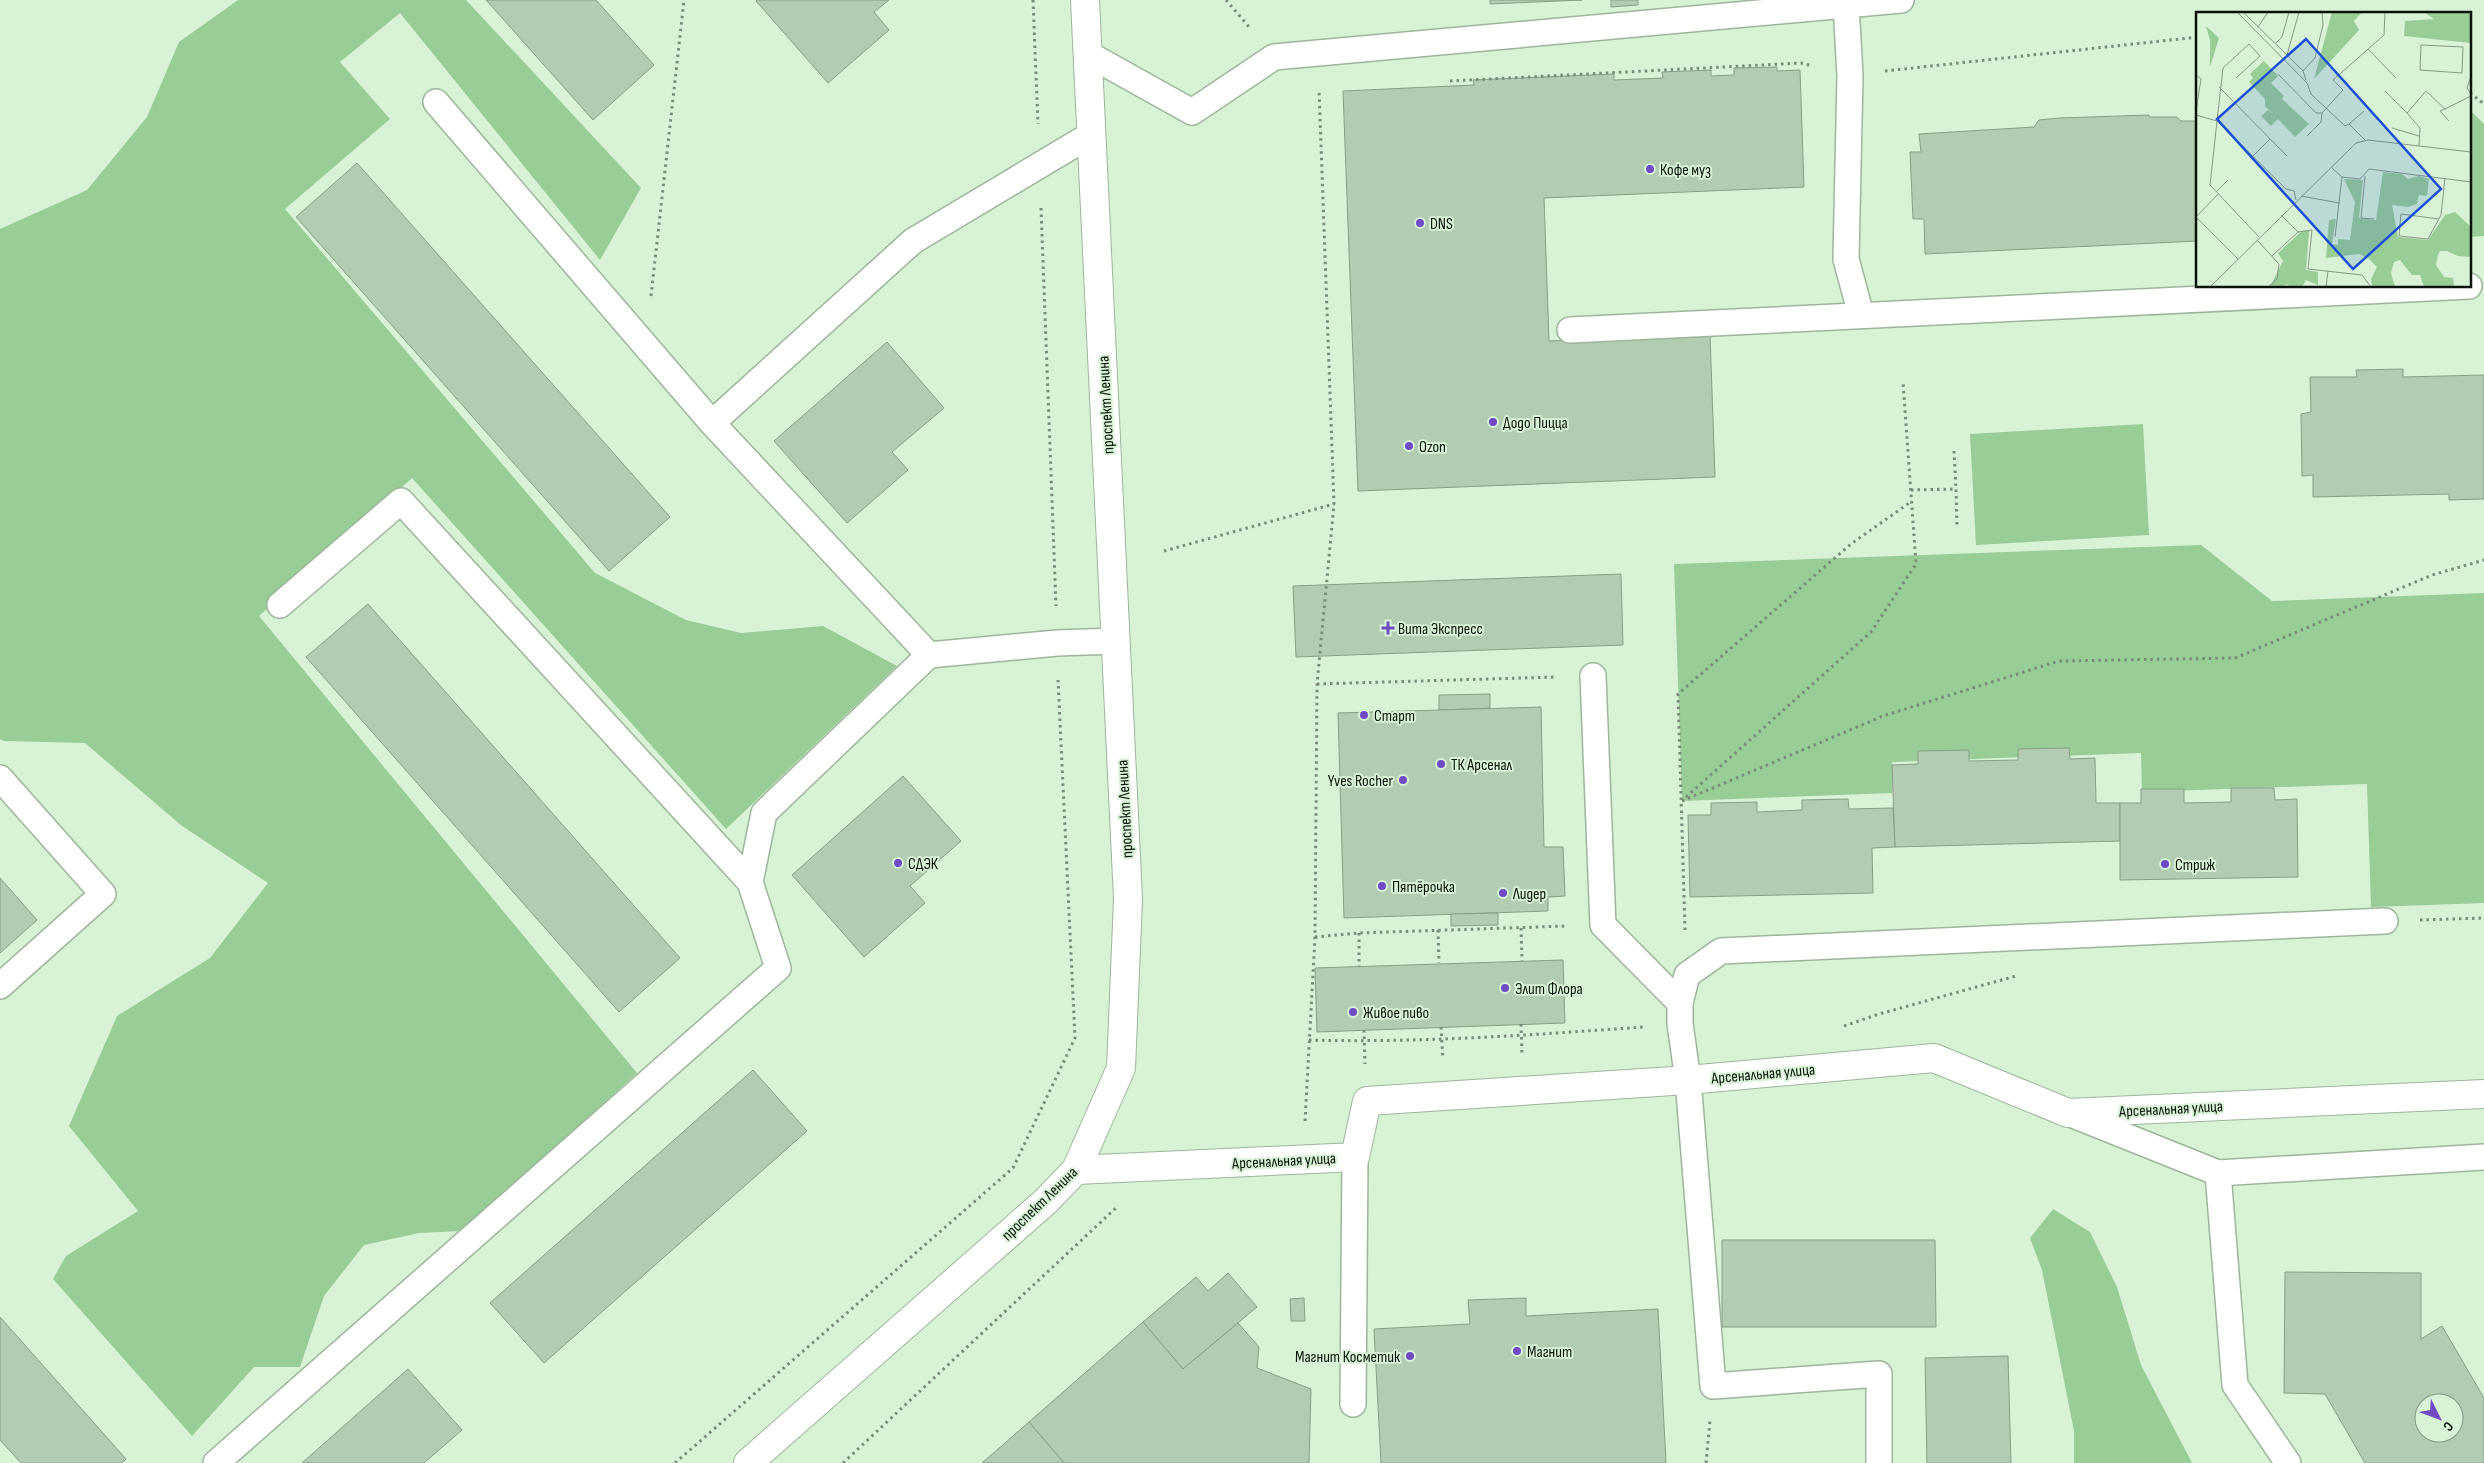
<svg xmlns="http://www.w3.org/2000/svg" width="2484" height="1463" font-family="'Sofia Sans Condensed',sans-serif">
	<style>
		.green { fill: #98cd95 }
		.building { fill: #b2ccb1; stroke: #879f85; fill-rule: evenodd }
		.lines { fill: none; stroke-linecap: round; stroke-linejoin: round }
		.lane-casing { stroke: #9db69b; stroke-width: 28 }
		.street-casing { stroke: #9db69b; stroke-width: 30 }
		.secondary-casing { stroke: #9db69b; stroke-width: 30 }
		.path { stroke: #7a8c79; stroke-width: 3; stroke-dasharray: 2.5 4; stroke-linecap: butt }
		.lane { stroke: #fff; stroke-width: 25 }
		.street { stroke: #fff; stroke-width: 28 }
		.secondary { stroke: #fff; stroke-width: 28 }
		.poi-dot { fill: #704ac3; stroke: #d8f2d6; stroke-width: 2 }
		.labels { text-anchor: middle; stroke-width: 4; stroke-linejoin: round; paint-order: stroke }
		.poi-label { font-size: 16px; fill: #0a130a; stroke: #d8f2d6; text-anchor: start }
		.street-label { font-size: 16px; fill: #0a130a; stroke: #d8f2d6 }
		.inset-road { fill: none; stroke: #869984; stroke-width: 1 }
		.view { fill: #1d4ed8; fill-opacity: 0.15; stroke: #1d4ed8; stroke-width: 2.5 }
		.inset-edge { fill: none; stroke: #0a130a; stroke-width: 2.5 }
	</style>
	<rect width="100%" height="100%" fill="#d8f2d6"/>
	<!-- green -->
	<g class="green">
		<polygon points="238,0 466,0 641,188 600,260 400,13 340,62 390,119 285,209 595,573 686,620 741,633 823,626 897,666 726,829 412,478 259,616 637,1073 462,1231 419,1233 364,1245 324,1296 300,1367 254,1367 192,1436 53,1279 66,1256 138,1211 69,1126 117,1016 210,958 268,883 182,826 85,743 4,741 0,739 0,229 87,190 147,117 179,42"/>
		<polygon points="2470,110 2484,124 2484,236 2470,237"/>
		<polygon points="2143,424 2149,535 1976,545 1970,434"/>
		<polygon points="2201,545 2272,601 2484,593 2484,903 2371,907 2367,784 2142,792 2141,753 1892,762 1892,793 1682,801 1674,564"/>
		<polygon points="2053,1209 2090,1232 2117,1287 2141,1365 2192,1463 2074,1463 2074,1431 2042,1270 2030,1238"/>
	</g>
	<!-- building -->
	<g class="building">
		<polygon points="486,0 596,0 654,65 593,120"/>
		<polygon points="757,0 889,0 874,12 889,30 828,83 756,1"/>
		<polygon points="1490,0 1582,0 1490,4"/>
		<polygon points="1611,0 1638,0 1638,5 1611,7"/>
		<polygon points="1777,67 1777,71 1800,70 1804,187 1544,198 1549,341 1710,334 1715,477 1358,491 1343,91 1474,85 1473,80 1614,74 1614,80 1663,78 1662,72 1711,70 1711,76 1734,75 1734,68"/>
		<polygon points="2149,115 2149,117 2177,117 2181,121 2198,121 2198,241 1925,254 1924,219 1913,219 1910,152 1921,152 1919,134 2034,127 2039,120 2059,118"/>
		<polygon points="357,163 670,517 609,571 296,217"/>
		<polygon points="887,342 944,408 892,452 908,470 847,523 774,441"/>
		<polygon points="2403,369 2403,377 2484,375 2484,499 2449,500 2449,494 2313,497 2313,475 2302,476 2301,414 2311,412 2310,377 2357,377 2356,370"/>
		<polygon points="1621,574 1623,645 1296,657 1293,586"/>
		<polygon points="368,604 680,958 619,1012 306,657"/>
		<polygon points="1490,694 1490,708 1439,710 1439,695"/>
		<polygon points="1541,707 1544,847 1563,847 1565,896 1548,897 1548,911 1344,918 1338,713"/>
		<polygon points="2069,748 2070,759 2095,758 2096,803 2120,803 2120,841 1895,847 1892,765 1918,764 1918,751 1969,750 1969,761 2018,760 2018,749"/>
		<polygon points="903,776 961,841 910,886 925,903 864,957 792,875"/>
		<polygon points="2231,788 2274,788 2275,800 2297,799 2298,877 2120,880 2120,803 2141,803 2141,789 2184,789 2184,803 2231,802"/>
		<polygon points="1848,799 1849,809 1893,808 1895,847 1872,848 1873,893 1690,897 1688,815 1711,815 1711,803 1757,802 1757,812 1802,810 1802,800"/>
		<polygon points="0,878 37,920 0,953"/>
		<polygon points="1498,913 1498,925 1451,926 1451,914"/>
		<polygon points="1563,960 1565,1023 1317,1032 1315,968"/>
		<polygon points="753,1070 807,1131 544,1363 490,1303"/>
		<polygon points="1722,1240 1935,1240 1936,1327 1722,1327"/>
		<path d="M 2285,1272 L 2421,1273 L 2421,1339 L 2442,1326 L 2484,1398 L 2484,1463 L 2365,1463 L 2325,1394 L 2284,1393 ZM 2424,1403 L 2454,1403 L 2454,1433 L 2424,1433 Z"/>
		<polygon points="1228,1273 1257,1307 1183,1369 1143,1322 1196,1277 1208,1291"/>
		<polygon points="1304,1298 1305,1321 1291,1321 1290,1299"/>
		<polygon points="1526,1298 1526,1316 1658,1309 1666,1463 1381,1463 1374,1329 1470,1324 1468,1300"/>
		<polygon points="0,1317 126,1459 122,1463 21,1463 0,1440"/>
		<polygon points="1143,1322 1183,1369 1238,1323 1259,1347 1257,1368 1311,1389 1309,1463 1064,1463 1029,1422"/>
		<polygon points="2008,1356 2011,1463 1927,1463 1925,1358"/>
		<polygon points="408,1369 462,1430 424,1463 302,1463"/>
		<polygon points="1029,1422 1064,1463 982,1463"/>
	</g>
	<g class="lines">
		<defs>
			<g id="lane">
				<polyline points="1846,5 1850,75 1846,259 1861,315"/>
				<polyline points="1088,54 1192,112 1274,57 1901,0"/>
				<polyline points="436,102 712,423 929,655"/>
				<polyline points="1570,330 2469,286"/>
				<polyline points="712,423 913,241 1092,134"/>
				<polyline points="280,605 401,501 750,882"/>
				<polyline points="1593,676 1603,925 1680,1003"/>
				<polyline points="0,778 103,894 0,986"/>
				<polyline points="2068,1113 2218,1173 2484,1157"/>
				<polyline points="2218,1173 2235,1385 2288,1463"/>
				<polyline points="1353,1404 1355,1157"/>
				<polyline points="216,1463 778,968 750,882 764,813 929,655 1057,643 1116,641"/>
				<polyline points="1879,1463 1879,1374 1713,1386 1688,1080 1680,1024 1680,1003 1687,975 1721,951 2385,921"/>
			</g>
			<polyline id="street" points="1076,1170 1355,1157 1367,1101 1688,1080 1934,1058 2068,1113 2484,1094"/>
			<polyline id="secondary" points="748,1463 1045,1202 1076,1170 1121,1068 1128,899 1085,0"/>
		</defs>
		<!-- lane casing -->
		<use href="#lane" class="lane-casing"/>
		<!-- street casing -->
		<use href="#street" class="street-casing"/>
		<!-- secondary casing -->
		<use href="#secondary" class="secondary-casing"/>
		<!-- path -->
		<g class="path">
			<polyline points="1033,0 1038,124"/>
			<polyline points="1226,0 1250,28"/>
			<polyline points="1885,71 2198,37"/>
			<polyline points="1450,81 1801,63 1813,66"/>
			<polyline points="2470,93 2484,104"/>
			<polyline points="1041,208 1056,606"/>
			<polyline points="651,296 684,0"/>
			<polyline points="1954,451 1956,489"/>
			<polyline points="1911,490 1956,489 1957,526"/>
			<polyline points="1164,551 1334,504"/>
			<polyline points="1317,684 1556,677"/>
			<polyline points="1686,797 1871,632 1916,564 1903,382"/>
			<polyline points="1682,801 1883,716 2059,661 2235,658 2432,575 2484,560"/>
			<polyline points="2420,920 2484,918"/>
			<polyline points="1521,928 1522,961"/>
			<polyline points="1438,930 1439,963"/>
			<polyline points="1685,930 1678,694 1851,544 1912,501"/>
			<polyline points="1359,933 1359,966"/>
			<polyline points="1315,937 1359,933 1566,926"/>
			<polyline points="1521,1024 1522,1054"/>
			<polyline points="1844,1026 1879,1014 2016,976"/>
			<polyline points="1441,1027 1443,1059"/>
			<polyline points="1364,1030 1365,1064"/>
			<path d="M 1309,1040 C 1420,1043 1531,1035 1643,1027"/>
			<polyline points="1305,1121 1315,937 1317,684 1334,504 1319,89"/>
			<polyline points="675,1463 1013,1168 1075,1038 1058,680"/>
			<polyline points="843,1463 1118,1206"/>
			<polyline points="1706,1463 1710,1421"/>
		</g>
		<!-- lane -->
		<use href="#lane" class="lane"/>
		<!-- street -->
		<use href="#street" class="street"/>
		<!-- secondary -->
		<use href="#secondary" class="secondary"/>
	</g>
	<!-- markers -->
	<g class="poi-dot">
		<circle cx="1650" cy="169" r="5"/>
		<circle cx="1420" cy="223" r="5"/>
		<circle cx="1493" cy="422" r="5"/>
		<circle cx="1409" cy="446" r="5"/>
		<path d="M1385.5 620.5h5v5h5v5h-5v5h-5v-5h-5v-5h5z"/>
		<circle cx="1364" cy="715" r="5"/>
		<circle cx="1441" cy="764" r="5"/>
		<circle cx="1403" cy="780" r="5"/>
		<circle cx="898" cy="863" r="5"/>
		<circle cx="2165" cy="864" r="5"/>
		<circle cx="1382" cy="886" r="5"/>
		<circle cx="1503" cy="893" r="5"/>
		<circle cx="1505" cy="988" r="5"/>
		<circle cx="1353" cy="1012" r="5"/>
		<circle cx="1517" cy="1351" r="5"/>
		<circle cx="1410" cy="1356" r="5"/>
	</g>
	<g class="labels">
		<!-- poi labels -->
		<g class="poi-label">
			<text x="1660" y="175">Кофе муз</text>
			<text x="1430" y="229">DNS</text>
			<text x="1503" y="428">Додо Пицца</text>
			<text x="1419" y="452">Ozon</text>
			<text x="1398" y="634">Вита Экспресс</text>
			<text x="1374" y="721">Старт</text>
			<text x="1451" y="770">ТК Арсенал</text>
			<text x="1393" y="786" text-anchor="end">Yves Rocher</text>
			<text x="908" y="869">СДЭК</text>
			<text x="2175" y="870">Стриж</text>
			<text x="1392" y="892">Пятёрочка</text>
			<text x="1513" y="899">Лидер</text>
			<text x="1515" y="994">Элит Флора</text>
			<text x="1363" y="1018">Живое пиво</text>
			<text x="1527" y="1357">Магнит</text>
			<text x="1400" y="1362" text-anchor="end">Магнит Косметик</text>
		</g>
		<!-- street labels -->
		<g class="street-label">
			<text transform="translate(1105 405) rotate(-93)" y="6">проспект Ленина</text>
			<text transform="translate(1124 809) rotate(-93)" y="6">проспект Ленина</text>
			<text transform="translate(1763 1073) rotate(-5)" y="6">Арсенальная улица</text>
			<text transform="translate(2171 1108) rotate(-3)" y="6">Арсенальная улица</text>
			<text transform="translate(1284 1160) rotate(-3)" y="6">Арсенальная улица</text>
			<text transform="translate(1039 1203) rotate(-44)" y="6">проспект Ленина</text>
		</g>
	</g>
	<!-- overview -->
	<g transform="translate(2196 12)">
		<rect width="275" height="275" fill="#d8f2d6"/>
		<path d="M 136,0 L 166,0 L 158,9 L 163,18 L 118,67 ZM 228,0 L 275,0 L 275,31 L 208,24 L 209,9 L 238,7 ZM 10,14 L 23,26 L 14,55 L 14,28 ZM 68,49 L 82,64 L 75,71 L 88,84 L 86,87 L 113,112 L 99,125 L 82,107 L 75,114 L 65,104 L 72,98 L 78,103 L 69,94 L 69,87 L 53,70 L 57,66 L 54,62 ZM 187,160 L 206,162 L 212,167 L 223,164 L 233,167 L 231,184 L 223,183 L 221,192 L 212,195 L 196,193 L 202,225 L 232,228 L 249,203 L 259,200 L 275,215 L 275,245 L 262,244 L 251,239 L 244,239 L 242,243 L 240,253 L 248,265 L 257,266 L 258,274 L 228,275 L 224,263 L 216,263 L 204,248 L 198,250 L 195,261 L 199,275 L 176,275 L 175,267 L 181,255 L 172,246 L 163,242 L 130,246 L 133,208 L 140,207 L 136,232 L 142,233 L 142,227 L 154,228 L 159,190 L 148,167 L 167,168 L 163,206 L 180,208 ZM 106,219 L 113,219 L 110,258 L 122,260 L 122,273 L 110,268 L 106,275 L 94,275 L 91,272 L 88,275 L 74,275 L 87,249 L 82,241 Z" fill="#98cd95"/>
		<path class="inset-road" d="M 41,0 L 111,71 L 115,82 L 149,114 L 153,112 L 169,128M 47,0 L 91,43M 103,0 L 91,43 L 107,59 L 110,68M 62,15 L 72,0M 79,32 L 86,25 L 93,0M 225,33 L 267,35 L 266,61 L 224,58 ZM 172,37 L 200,66M 107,59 L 119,46 L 127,13 L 126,0M 82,62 L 120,101 L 126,101 L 147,78 L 137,68 L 188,23 L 189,0M 0,63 L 5,67 L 0,99M 275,64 L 271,76 L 275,82M 40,66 L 64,44 L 53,32 L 27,56 L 21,109 L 90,177 L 98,179 L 100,188M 23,75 L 91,144M 189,79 L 211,101M 249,97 L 244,99 L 253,109M 0,103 L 21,109 L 14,173 L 63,225M 153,112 L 168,99M 196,116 L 223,124M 111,124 L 125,110 L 126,101M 223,134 L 224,116 L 211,101 L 230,79 L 249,97 L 275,84M 56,145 L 74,127M 135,155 L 146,165 L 164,167 L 173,157 L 275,170M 169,164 L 165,206 L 178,207M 20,180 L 32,168M 22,182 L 0,205 L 42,247M 105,184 L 143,191M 85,203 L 102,220 L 116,218 L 112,257 L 166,263 L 175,275M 243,207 L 205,202 L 203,224 L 232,227 L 245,203 L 249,166M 139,225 L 146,165M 61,228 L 83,252 L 81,267 L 72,275M 76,244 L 102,220M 14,275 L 160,131 L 172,128 L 275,140M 130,275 L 132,259"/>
		<path class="view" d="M 110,27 L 245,177 L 157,257 L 21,107 Z"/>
		<rect width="275" height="275" class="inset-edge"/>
	</g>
	<!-- north arrow -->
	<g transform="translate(2439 1418) rotate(132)"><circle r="24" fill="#d8f2d6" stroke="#869984"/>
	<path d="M0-4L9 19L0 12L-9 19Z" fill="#704ac3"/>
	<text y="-8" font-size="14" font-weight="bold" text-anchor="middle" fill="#0a130a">С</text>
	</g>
</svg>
